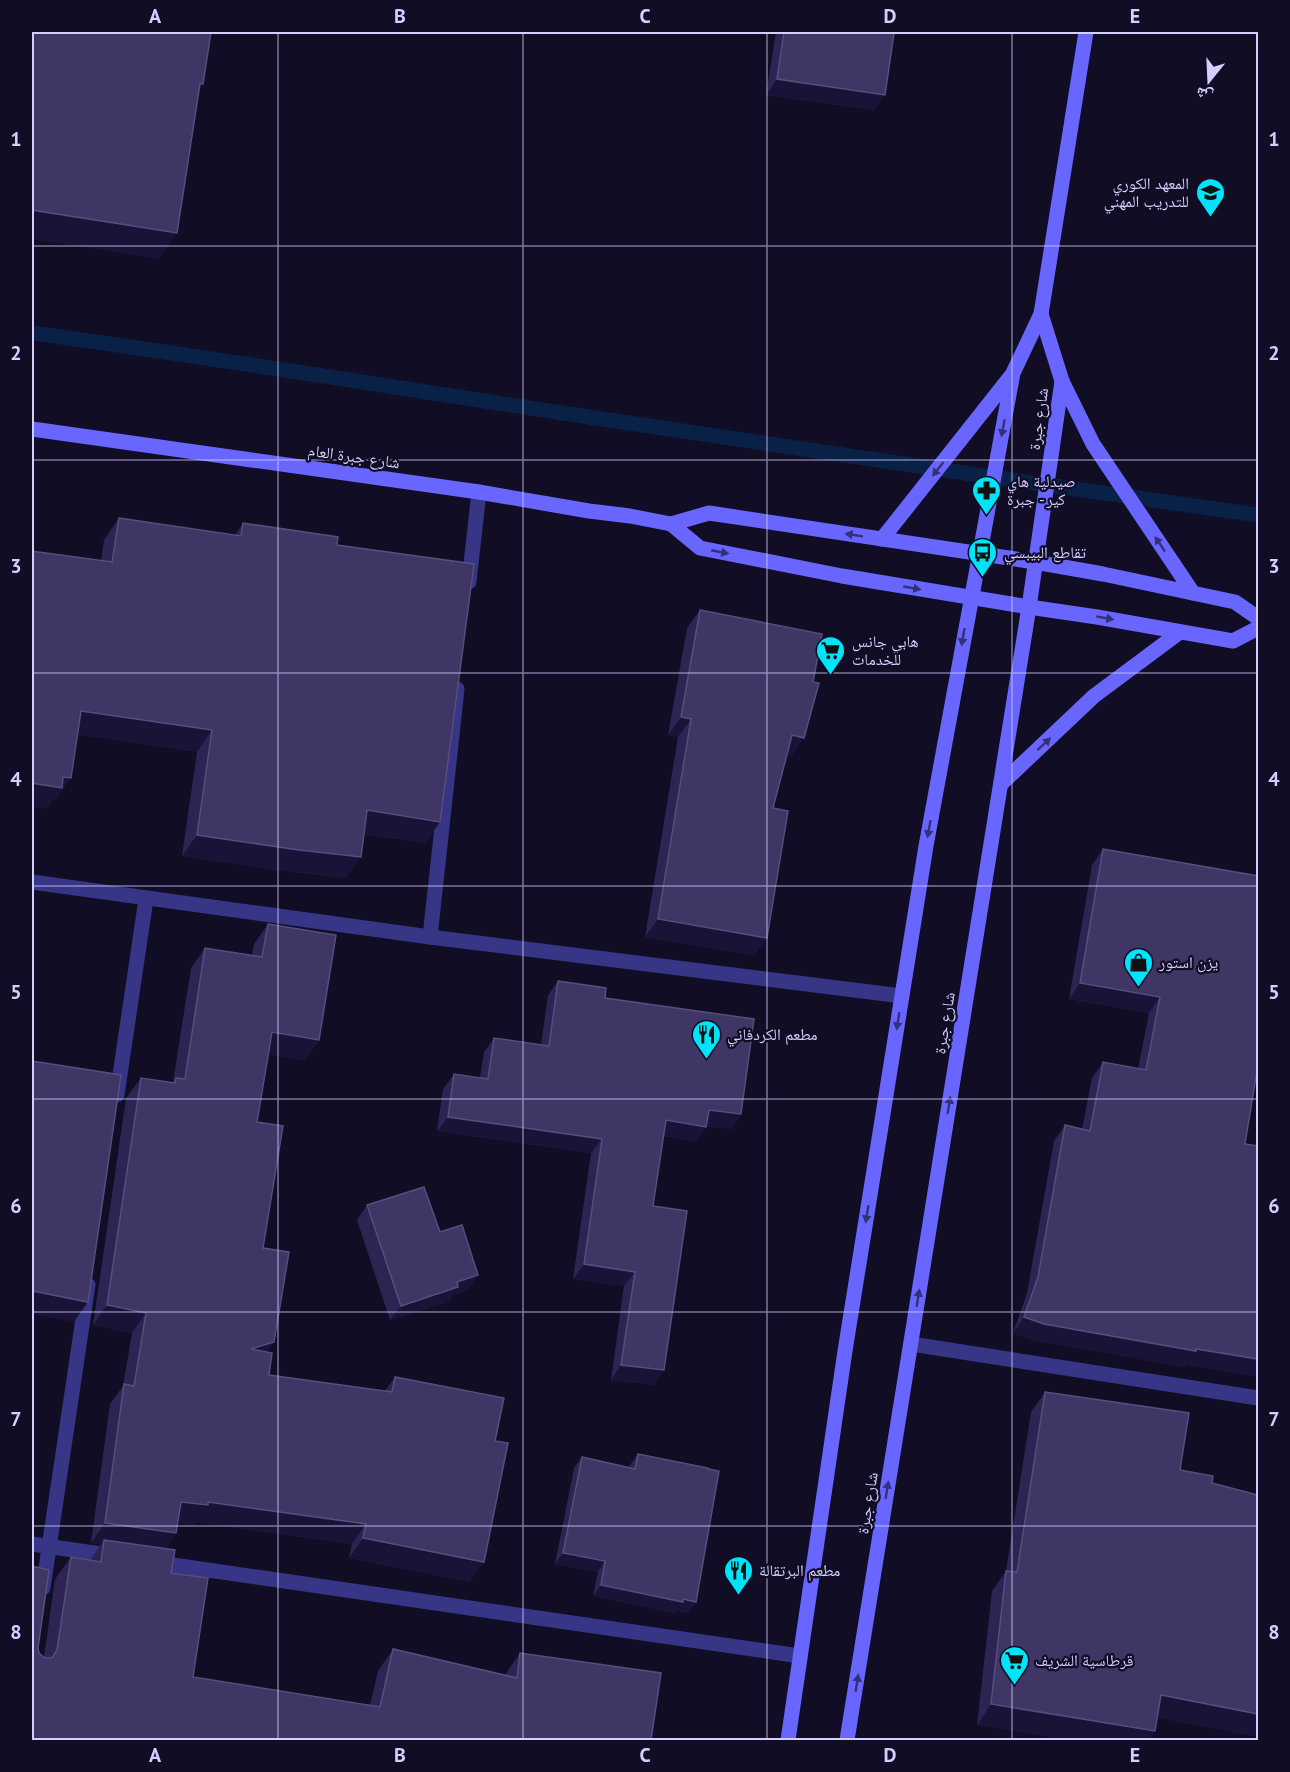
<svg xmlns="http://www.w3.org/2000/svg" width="1290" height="1772" font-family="'PT Sans','Noto Naskh Arabic',sans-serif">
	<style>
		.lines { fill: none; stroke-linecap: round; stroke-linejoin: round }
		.stream { stroke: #092047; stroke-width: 15 }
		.street { stroke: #373586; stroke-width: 15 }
		.secondary { stroke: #6966ff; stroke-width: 15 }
		.wall { fill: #2d2453 }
		.shaded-wall { fill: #1a1338 }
		.building { fill: #3f3665; stroke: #564e7e; stroke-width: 1.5 }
		.oneway { fill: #34317c }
		.grid { fill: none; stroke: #d4cfff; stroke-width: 1.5; stroke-opacity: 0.55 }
		.labels { text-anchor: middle; stroke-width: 4.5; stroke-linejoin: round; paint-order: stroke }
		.poi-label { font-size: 16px; fill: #d4cfff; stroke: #100d24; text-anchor: start }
		.street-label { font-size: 16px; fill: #d4cfff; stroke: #100d24 }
		.neatline { fill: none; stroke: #d4cfff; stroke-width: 2 }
		.grid-label { font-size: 20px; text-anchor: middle; font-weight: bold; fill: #d4cfff }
	</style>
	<rect width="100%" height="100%" fill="#100d24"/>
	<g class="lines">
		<!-- stream -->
		<path class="stream" d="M 32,333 C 209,357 385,386 562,413 C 793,449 1026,482 1258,515"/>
		<!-- street -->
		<g class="street">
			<polyline points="469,582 479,492"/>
			<polyline points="32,882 430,937 902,996"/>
			<polyline points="430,937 457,689"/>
			<polyline points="117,1095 146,899"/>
			<polyline points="911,1344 1258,1398"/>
			<polyline points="32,1544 115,1556"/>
			<polyline points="153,1562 800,1656"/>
			<polyline points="43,1588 88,1285"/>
		</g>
		<!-- secondary -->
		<g class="secondary">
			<polyline points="1062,381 1093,444 1193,593"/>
			<polyline points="32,429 479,492 589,511 630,516 671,524 709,513 1035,562 1103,574 1235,602 1258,618"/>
			<polyline points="671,524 700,548 842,576 1029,607 1097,617 1233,641 1258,628"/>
			<polyline points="882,539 1011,376"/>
			<polyline points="1001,784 1094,696 1180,632"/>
			<polyline points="788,1740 845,1351 926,846 1013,373 1041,314 1086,32"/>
			<polyline points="847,1740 1029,607 1062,381 1041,314"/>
		</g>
	</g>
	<!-- wall -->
	<g class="wall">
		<polygon points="776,32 784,32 885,95 874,110 766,95"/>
		<polygon points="119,518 235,535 243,523 337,545 440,822 425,843 364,834 346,878 284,871 182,856 197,752 77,734 56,799 53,799 47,809 101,561 104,540"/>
		<polygon points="700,610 792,756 787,754 773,808 767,938 754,955 645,937 678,737 668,735 687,628"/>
		<polygon points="1103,849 1257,1083 1255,1083 1186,1365 1185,1367 1033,1340 1013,1333 1027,1293 1054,1141 1065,1125 1082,1129 1092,1078 1103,1062 1138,1069 1149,1013 1069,999 1092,865"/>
		<polygon points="268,924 319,1040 305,1060 269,1054 257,1122 263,1248 267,1352 269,1375 385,1391 395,1377 495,1441 470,1582 349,1558 352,1544 196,1522 194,1525 178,1523 176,1533 165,1549 171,1573 193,1677 370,1705 378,1671 393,1649 505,1675 520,1653 651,1740 32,1740 38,1648 39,1653 44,1657 55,1579 71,1557 90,1560 101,1544 91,1543 110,1404 123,1386 132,1333 93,1325 126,1098 141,1078 173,1083 173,1082 191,968 205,948 252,955 254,944"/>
		<polygon points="558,981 605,998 741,1114 731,1129 706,1126 696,1141 663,1136 653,1206 654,1385 611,1380 624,1286 573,1279 591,1153 437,1131 443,1089 454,1074 480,1078 484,1052 494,1038 541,1045 548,995"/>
		<polygon points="367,1205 440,1232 468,1290 453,1295 448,1302 390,1320 357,1220"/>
		<polygon points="1045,1392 1180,1470 1157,1718 1155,1731 1149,1740 1071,1740 977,1725 992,1591 1006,1571 1031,1412"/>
		<polygon points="638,1454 696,1602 688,1613 677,1611 675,1613 593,1596 598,1572 555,1564 574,1468 582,1457 629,1467 630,1465"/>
	</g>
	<!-- shaded-wall -->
	<g class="shaded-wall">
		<polygon points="777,79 885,95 874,110 766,95"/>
		<polygon points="32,210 177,233 159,259 32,239"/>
		<polygon points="81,711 212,730 197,752 66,733"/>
		<polygon points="681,717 691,719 678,737 668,735"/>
		<polygon points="792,735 804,738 792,756 780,752"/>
		<polygon points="63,777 71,778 56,799 53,799 47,809 32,807 32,783"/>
		<polygon points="367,810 440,822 425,843 352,832"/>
		<polygon points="197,835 361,857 346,878 284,871 182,856"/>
		<polygon points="658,919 767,938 754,955 645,937"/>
		<polygon points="1080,983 1160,997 1149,1013 1069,999"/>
		<polygon points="272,1032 319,1040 305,1060 258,1052"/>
		<polygon points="1258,1065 1258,1080 1257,1083 1247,1081"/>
		<polygon points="709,1110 741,1114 731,1129 699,1125"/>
		<polygon points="448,1117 602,1139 591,1153 437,1131"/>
		<polygon points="666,1120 706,1127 696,1141 655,1135"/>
		<polygon points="584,1264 635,1272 624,1286 573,1279"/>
		<polygon points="478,1275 468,1290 453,1295 448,1302 390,1320 401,1306 457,1282"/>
		<polygon points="32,1291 88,1302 74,1322 32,1314"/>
		<polygon points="107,1305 146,1313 132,1333 93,1325"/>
		<polygon points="1024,1317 1196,1349 1258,1359 1258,1377 1186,1365 1185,1367 1033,1340 1013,1333"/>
		<polygon points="274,1342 260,1362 251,1349"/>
		<polygon points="621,1365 664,1370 654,1385 611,1380"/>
		<polygon points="181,1502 208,1502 366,1524 352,1544 196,1522 194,1525 167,1522"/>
		<polygon points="105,1523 176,1533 162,1553 104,1540 101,1544 91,1543"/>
		<polygon points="363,1538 484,1562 470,1582 349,1558"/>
		<polygon points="563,1553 605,1561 598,1572 555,1564"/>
		<polygon points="601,1585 683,1599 696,1602 688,1613 677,1611 675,1613 593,1596"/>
		<polygon points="1161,1695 1258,1714 1258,1737 1147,1716"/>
		<polygon points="991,1704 1155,1731 1149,1740 1071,1740 977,1725"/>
	</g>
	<!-- building -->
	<g class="building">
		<polygon points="32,32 211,32 203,84 200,84 177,233 32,210"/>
		<polygon points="784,32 886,32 894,33 885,95 777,79"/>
		<polygon points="119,518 241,536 243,523 338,537 337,545 474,564 440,822 367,810 361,857 299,850 197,835 212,730 81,711 71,778 63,777 62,788 32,783 32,551 112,562"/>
		<polygon points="700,610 822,634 813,682 819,683 804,738 792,735 773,808 788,811 767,938 658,919 691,719 681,717"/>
		<polygon points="1103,849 1258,876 1258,1065 1245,1144 1258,1146 1258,1359 1196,1349 1196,1351 1044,1324 1024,1317 1038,1277 1065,1125 1090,1131 1103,1062 1146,1070 1160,997 1080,983"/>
		<polygon points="268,924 336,935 319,1040 272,1032 257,1122 283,1126 263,1248 289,1252 274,1342 251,1349 272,1353 269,1375 392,1392 395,1377 504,1398 495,1441 508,1443 484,1562 363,1538 366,1524 208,1502 208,1505 181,1502 176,1533 105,1523 124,1384 134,1386 146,1313 107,1305 141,1078 175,1083 176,1078 185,1079 205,948 262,957"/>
		<polygon points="558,981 606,988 605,998 754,1019 741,1114 709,1110 706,1127 666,1120 653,1206 687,1211 664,1370 621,1365 635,1272 584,1264 602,1139 448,1117 454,1074 488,1079 494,1038 549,1046"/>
		<polygon points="32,1061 121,1075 88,1302 32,1291"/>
		<polygon points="424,1187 440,1232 462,1225 478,1275 457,1282 458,1287 401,1306 367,1205"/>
		<polygon points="1045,1392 1189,1413 1180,1470 1213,1476 1212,1483 1258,1495 1258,1714 1161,1695 1155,1731 991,1704 1006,1571 1017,1572"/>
		<polygon points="638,1454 708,1468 708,1469 719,1471 696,1602 683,1599 683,1602 601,1585 605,1561 563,1553 582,1457 635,1469"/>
		<polygon points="104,1540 175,1550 171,1573 208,1578 193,1677 380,1707 393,1649 517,1678 520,1653 661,1673 651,1740 32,1740 32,1566 49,1570 38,1648 39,1653 45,1658 52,1658 57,1650 71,1557 101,1562"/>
	</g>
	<!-- one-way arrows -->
	<defs><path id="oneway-solid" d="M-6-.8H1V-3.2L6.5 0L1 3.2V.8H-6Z" transform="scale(1.5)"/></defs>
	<g class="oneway">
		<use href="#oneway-solid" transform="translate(1003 428) rotate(101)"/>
		<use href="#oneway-solid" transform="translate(938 469) rotate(128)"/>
		<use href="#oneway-solid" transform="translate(854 535) rotate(-171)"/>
		<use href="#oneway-solid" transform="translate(1160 544) rotate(-124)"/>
		<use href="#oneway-solid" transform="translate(720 552) rotate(11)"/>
		<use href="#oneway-solid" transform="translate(912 588) rotate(10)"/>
		<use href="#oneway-solid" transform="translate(1105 618) rotate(10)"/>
		<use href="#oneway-solid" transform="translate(963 637) rotate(100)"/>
		<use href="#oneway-solid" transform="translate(1044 744) rotate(-43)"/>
		<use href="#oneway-solid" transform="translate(929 829) rotate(100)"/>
		<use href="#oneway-solid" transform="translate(898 1021) rotate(99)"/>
		<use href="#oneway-solid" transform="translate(949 1105) rotate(-81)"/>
		<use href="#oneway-solid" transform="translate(867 1214) rotate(99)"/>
		<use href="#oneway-solid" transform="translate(918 1298) rotate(-81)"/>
		<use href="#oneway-solid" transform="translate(887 1490) rotate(-81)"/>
		<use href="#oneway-solid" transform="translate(857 1683) rotate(-81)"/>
	</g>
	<!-- grid -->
	<path class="grid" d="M 278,32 L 278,1740M 523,32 L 523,1740M 767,32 L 767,1740M 1012,32 L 1012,1740M 32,246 L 1258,246M 32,460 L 1258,460M 32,673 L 1258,673M 32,886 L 1258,886M 32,1099 L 1258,1099M 32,1312 L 1258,1312M 32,1526 L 1258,1526"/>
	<!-- icons -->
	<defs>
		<symbol id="school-pin" viewBox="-11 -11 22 30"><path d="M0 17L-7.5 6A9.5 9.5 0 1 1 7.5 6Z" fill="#00e4fa" stroke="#100d24"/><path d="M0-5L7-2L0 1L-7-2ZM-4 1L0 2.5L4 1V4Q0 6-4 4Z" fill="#111"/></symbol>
		<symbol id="pharmacy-pin" viewBox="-11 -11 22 30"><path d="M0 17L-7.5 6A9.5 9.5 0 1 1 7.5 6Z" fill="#00e4fa" stroke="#100d24"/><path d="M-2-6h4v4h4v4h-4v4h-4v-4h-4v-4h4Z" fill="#111"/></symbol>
		<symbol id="bus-pin" viewBox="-11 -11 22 30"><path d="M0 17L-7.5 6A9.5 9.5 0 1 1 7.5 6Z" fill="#00e4fa" stroke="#100d24"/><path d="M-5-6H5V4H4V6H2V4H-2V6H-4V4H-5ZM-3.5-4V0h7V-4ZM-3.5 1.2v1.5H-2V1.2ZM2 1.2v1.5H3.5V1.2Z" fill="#111"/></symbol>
		<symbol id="supermarket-pin" viewBox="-11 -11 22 30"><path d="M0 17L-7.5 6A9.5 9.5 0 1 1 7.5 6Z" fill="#00e4fa" stroke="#100d24"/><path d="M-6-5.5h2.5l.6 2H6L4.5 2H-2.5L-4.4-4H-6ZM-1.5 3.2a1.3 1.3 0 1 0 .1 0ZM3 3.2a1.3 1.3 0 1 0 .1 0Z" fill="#111"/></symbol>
		<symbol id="shop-pin" viewBox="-11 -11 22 30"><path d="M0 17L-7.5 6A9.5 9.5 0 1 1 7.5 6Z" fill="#00e4fa" stroke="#100d24"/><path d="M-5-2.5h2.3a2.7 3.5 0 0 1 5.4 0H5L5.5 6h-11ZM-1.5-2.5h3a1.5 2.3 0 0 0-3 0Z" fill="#111"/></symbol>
		<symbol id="restaurant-pin" viewBox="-11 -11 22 30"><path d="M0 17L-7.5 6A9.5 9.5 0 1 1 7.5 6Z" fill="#00e4fa" stroke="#100d24"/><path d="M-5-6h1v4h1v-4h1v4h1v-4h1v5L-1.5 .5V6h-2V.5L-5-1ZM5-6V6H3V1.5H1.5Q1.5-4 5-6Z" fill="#111"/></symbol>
	</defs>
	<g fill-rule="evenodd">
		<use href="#school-pin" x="1194" y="176" width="33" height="45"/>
		<use href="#pharmacy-pin" x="970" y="474" width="33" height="45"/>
		<use href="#bus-pin" x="966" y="536" width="33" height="45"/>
		<use href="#supermarket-pin" x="814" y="634" width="33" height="45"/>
		<use href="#shop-pin" x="1122" y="946" width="33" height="45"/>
		<use href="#restaurant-pin" x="690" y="1018" width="33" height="45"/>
		<use href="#restaurant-pin" x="722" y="1554" width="33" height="45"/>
		<use href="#supermarket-pin" x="998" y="1644" width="33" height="45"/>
	</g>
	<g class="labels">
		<!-- poi labels -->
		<g class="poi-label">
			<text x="1189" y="189" text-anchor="end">المعهد الكوري<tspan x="1189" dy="18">للتدريب المهني</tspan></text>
			<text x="1007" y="487">صيدلية هاي<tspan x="1007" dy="18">كير - جبرة</tspan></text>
			<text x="1004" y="558">تقاطع البيبسي</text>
			<text x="852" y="647">هابي جانس<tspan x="852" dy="18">للخدمات</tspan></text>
			<text x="1159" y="968">يزن استور</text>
			<text x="727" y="1040">مطعم الكردفاني</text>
			<text x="759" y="1576">مطعم البرتقالة</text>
			<text x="1035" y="1666">قرطاسية الشريف</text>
		</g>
		<!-- street labels -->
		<g class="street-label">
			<text transform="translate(1038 419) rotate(-82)" y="6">شارع جبرة</text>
			<text transform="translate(354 456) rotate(8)" y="6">شارع جبرة العام</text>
			<text transform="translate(944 1023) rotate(-81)" y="6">شارع جبرة</text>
			<text transform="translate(867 1503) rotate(-81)" y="6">شارع جبرة</text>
		</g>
	</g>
	<!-- border -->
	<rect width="1290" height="1772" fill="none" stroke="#100d24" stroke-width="66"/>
	<!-- north arrow -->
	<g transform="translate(1209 81) rotate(198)" stroke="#100d24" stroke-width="4.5" paint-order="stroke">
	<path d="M0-4.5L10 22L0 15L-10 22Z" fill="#d4cfff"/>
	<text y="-9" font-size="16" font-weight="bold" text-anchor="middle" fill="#d4cfff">ش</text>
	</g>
	<rect x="33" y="33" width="1224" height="1706" class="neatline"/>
	<g class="grid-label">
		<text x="155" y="23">A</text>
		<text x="400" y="23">B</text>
		<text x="645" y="23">C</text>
		<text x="890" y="23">D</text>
		<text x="1135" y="23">E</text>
		<text x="16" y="146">1</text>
		<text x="1274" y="146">1</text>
		<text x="16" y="360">2</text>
		<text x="1274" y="360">2</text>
		<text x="16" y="573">3</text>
		<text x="1274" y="573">3</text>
		<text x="16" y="786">4</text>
		<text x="1274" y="786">4</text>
		<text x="16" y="999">5</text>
		<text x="1274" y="999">5</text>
		<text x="16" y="1213">6</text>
		<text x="1274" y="1213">6</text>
		<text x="16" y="1426">7</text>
		<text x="1274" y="1426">7</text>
		<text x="16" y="1639">8</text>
		<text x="1274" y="1639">8</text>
		<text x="155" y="1762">A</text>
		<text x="400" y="1762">B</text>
		<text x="645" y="1762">C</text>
		<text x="890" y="1762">D</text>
		<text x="1135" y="1762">E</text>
	</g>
</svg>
